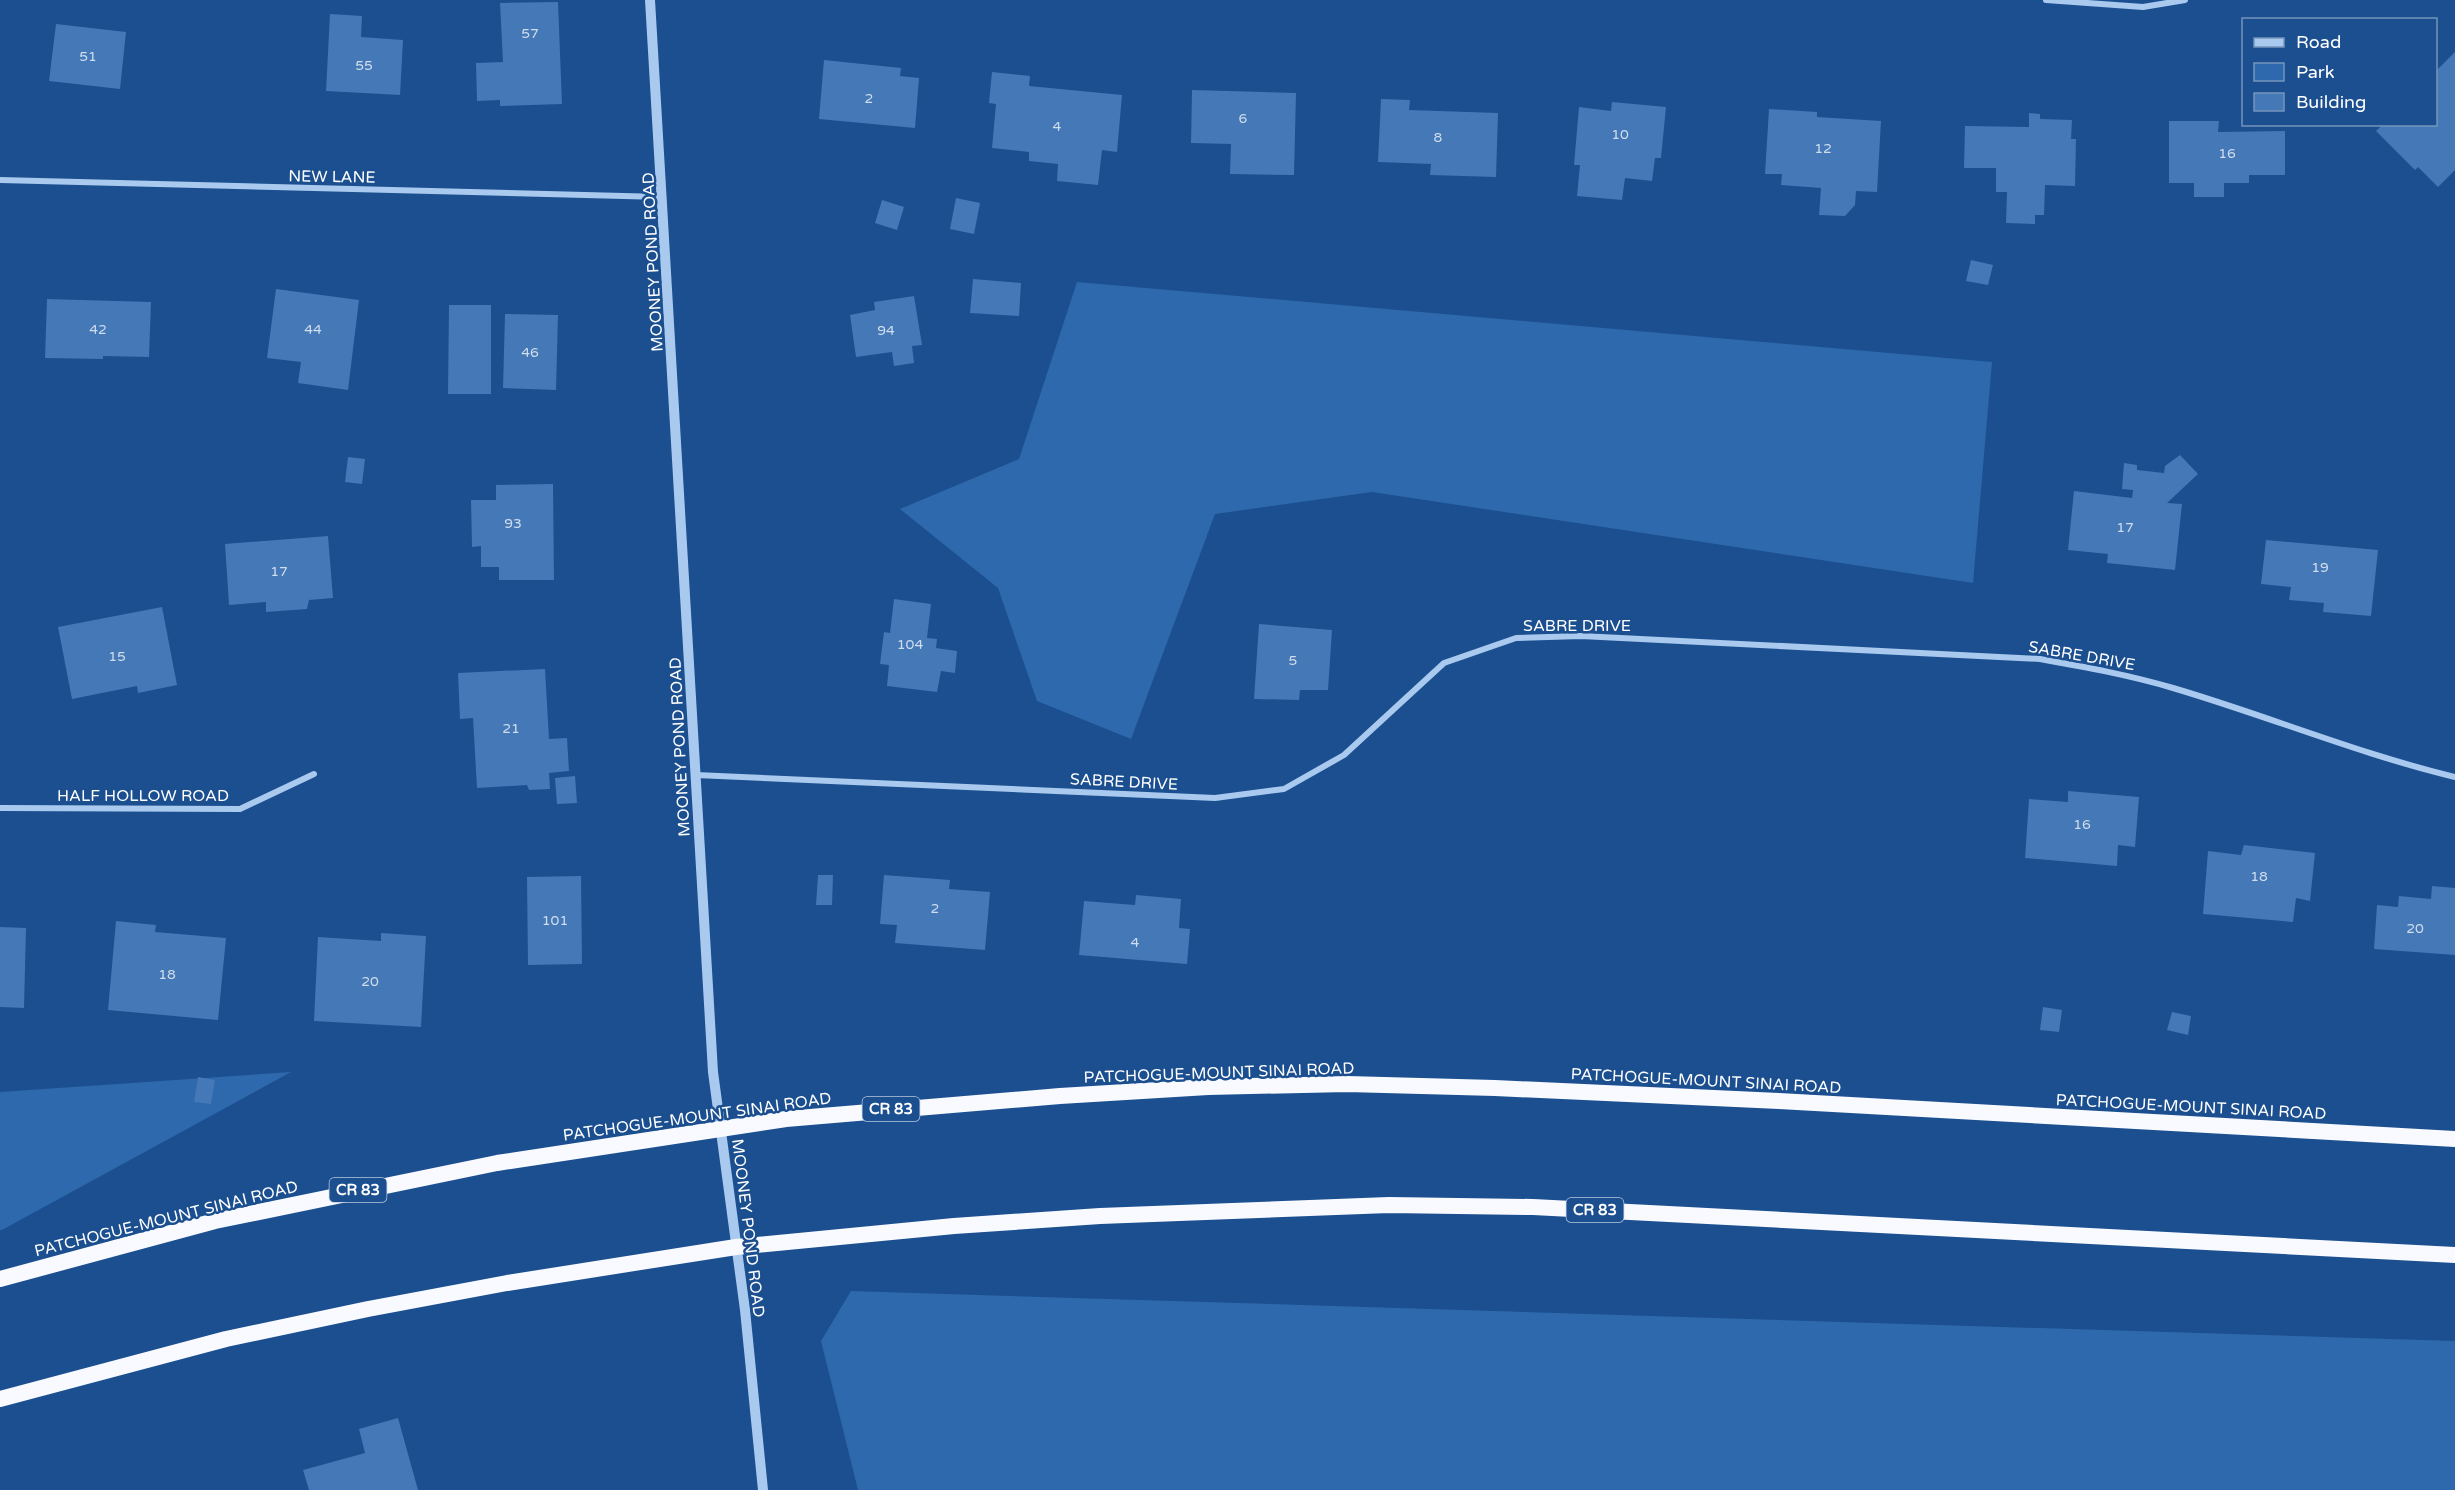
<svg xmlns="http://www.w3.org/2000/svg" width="2455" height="1490" font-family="'Varela Round',sans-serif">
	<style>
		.green { fill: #2e69ad }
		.building { fill: #4478b7 }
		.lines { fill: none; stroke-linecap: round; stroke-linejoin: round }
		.minor { stroke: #a9c9ee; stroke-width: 6 }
		.tertiary { stroke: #a9c9ee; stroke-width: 10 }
		.trunk { stroke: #f8faff; stroke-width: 16 }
		.labels { text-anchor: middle; stroke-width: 5; stroke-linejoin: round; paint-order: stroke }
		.number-label { font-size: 14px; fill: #d0dded }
		.shield { fill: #1b4f8f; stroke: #bbcadd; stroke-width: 1.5 }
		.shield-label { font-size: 15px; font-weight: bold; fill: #fff }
		.street-label { font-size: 16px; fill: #fff; stroke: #1b4f8f }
	</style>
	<rect width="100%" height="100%" fill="#1b4f8f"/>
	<!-- green -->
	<g class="green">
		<polygon points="1077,282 1992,362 1973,583 1372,492 1215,514 1131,739 1037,701 998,588 900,509 1019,459"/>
		<polygon points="291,1072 2,1230 0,1230 0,1092"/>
		<polygon points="851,1291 2455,1341 2455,1490 858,1490 821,1341"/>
	</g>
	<!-- building -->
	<g class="building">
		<polygon points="558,2 562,104 500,106 500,100 477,101 476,63 503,62 500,3"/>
		<polygon points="330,14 362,16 361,37 403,40 400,95 326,91"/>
		<polygon points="56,24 126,32 120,89 49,81"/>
		<polygon points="2455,52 2455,170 2438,187 2418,167 2415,170 2376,131 2383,124 2436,124 2436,71"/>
		<polygon points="824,60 901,68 900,76 919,78 915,128 819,119"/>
		<polygon points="992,72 1030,76 1029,86 1122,95 1117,152 1102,150 1098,185 1057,181 1058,164 1029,161 1029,152 992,148 996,104 989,103"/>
		<polygon points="1192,90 1296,93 1294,175 1230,174 1231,144 1191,143"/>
		<polygon points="1381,99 1410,100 1409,110 1498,113 1496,177 1430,175 1431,164 1378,162"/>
		<polygon points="1612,102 1666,107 1661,158 1655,158 1652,181 1625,178 1622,200 1577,196 1580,165 1574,165 1579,107 1611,111"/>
		<polygon points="1769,109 1817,112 1817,117 1881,121 1877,192 1856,191 1855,205 1845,216 1819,215 1821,188 1781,185 1782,174 1765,174"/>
		<polygon points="2029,113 2040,114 2040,119 2072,120 2071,139 2076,139 2075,186 2045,185 2044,215 2035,215 2035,224 2006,223 2007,192 1996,192 1996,168 1964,168 1965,126 2029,127"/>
		<polygon points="2169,121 2219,121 2218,132 2285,131 2285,175 2249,175 2249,183 2224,183 2224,197 2194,197 2194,183 2169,183"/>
		<polygon points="956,198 980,203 974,234 950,229"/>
		<polygon points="882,200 904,207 897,230 875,223"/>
		<polygon points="1971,260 1993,265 1988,285 1966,281"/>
		<polygon points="973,279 1021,283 1019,316 970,313"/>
		<polygon points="276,289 359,300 348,390 298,383 301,362 267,358"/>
		<polygon points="914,296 922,345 912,346 914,363 894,366 892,352 856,357 850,315 875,310 874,302"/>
		<polygon points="47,299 151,302 149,357 103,356 103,359 45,358"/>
		<polygon points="449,305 491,305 491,394 448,394"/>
		<polygon points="505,314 558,315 556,390 503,388"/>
		<polygon points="2180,455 2198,474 2167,503 2182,504 2175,570 2107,563 2108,554 2068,550 2074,491 2132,498 2133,490 2122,489 2124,463 2137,465 2137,470 2164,473 2165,466"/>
		<polygon points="348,457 365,459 362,484 345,482"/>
		<polygon points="553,484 554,580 499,580 499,567 481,567 481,546 472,547 471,500 496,500 496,485"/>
		<polygon points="328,536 333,598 309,600 307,609 266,612 266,602 229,605 225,544"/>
		<polygon points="2266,540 2378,550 2371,616 2323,612 2324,603 2289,600 2291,587 2261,584"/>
		<polygon points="894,599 931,604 927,638 937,639 936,648 957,651 955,673 941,671 937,692 887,686 889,665 880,664 884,632 890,633"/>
		<polygon points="162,607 177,685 138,693 137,686 72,699 58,627"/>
		<polygon points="1259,624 1332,630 1328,690 1300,690 1299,700 1254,699"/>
		<polygon points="545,669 549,739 567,738 569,771 549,773 550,789 529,790 527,785 477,788 473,718 460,719 458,673"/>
		<polygon points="575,776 577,803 557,804 555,778"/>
		<polygon points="2068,791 2139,797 2135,847 2118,845 2117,866 2025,858 2029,799 2068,802"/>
		<polygon points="2244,845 2315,853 2310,901 2296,898 2293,922 2203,914 2208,851 2241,855"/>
		<polygon points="818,875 833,875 832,905 816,905"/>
		<polygon points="884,875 950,880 949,889 990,892 985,950 895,943 897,925 880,924"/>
		<polygon points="581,876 582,964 528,965 527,877"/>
		<polygon points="2432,886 2455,888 2455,955 2374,949 2377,905 2398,907 2399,896 2431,899"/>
		<polygon points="1136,895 1181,899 1179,928 1190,929 1187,964 1079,955 1084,901 1135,905"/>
		<polygon points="116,921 156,925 155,932 226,938 218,1020 108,1010"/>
		<polygon points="0,927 26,928 24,1008 0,1007"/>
		<polygon points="381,933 426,936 421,1027 314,1021 318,937 381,941"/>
		<polygon points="2043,1007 2062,1010 2059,1032 2040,1030"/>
		<polygon points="2172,1012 2191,1016 2188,1035 2167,1030"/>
		<polygon points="198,1077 215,1080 211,1104 194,1102"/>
		<polygon points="398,1418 418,1490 309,1490 303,1470 365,1453 359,1429"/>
	</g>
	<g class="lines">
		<!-- minor -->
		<g class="minor">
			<polyline points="2046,0 2143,7 2185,0"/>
			<polyline points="0,180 662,197"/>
			<path d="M 696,775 L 1215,798 L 1284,789 L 1344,755 L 1444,663 L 1516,638 L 1581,636 L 2040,659 C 2085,667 2129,675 2173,688 C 2268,716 2359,754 2455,777"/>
			<polyline points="0,808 240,809 314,774"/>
		</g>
		<!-- tertiary -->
		<polyline class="tertiary" points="650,0 713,1072 745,1310 763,1490"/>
		<!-- trunk -->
		<g class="trunk">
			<polyline points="0,1279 215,1221 497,1163 786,1119 1060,1096 1208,1087 1347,1084 1495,1088 1779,1101 2455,1139"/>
			<polyline points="0,1399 226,1339 368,1309 507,1283 736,1247 954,1226 1100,1216 1389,1205 1533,1207 2455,1255"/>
		</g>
	</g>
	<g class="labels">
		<!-- number labels -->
		<g class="number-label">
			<text x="530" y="38">57</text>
			<text x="88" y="61">51</text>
			<text x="364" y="70">55</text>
			<text x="869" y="103">2</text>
			<text x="1243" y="123">6</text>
			<text x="1057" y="131">4</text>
			<text x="1620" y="139">10</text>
			<text x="1438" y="142">8</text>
			<text x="1823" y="153">12</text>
			<text x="2227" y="158">16</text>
			<text x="98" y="334">42</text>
			<text x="313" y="334">44</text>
			<text x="886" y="335">94</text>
			<text x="530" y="357">46</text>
			<text x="513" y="528">93</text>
			<text x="2125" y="532">17</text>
			<text x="2320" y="572">19</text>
			<text x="279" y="576">17</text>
			<text x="910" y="649">104</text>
			<text x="117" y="661">15</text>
			<text x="1293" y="665">5</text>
			<text x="511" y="733">21</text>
			<text x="2082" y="829">16</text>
			<text x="2259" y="881">18</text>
			<text x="935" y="913">2</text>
			<text x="555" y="925">101</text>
			<text x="2415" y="933">20</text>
			<text x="1135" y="947">4</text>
			<text x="167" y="979">18</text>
			<text x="370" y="986">20</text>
		</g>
		<!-- shield labels -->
		<g class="shield">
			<rect x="862.5" y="1097" width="57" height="24" rx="4.5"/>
			<rect x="329.5" y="1178" width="57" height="24" rx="4.5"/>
			<rect x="1566.5" y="1198" width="57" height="24" rx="4.5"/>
		</g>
		<g class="shield-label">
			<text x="891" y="1114">CR 83</text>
			<text x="358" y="1195">CR 83</text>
			<text x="1595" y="1215">CR 83</text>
		</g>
		<!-- street labels -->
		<g class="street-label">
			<text transform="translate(332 176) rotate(1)" y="6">NEW LANE</text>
			<text transform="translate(652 262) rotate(-93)" y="6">MOONEY POND ROAD</text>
			<text x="1577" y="631">SABRE DRIVE</text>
			<text transform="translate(2082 655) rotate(10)" y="6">SABRE DRIVE</text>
			<text transform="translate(679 747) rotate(-93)" y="6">MOONEY POND ROAD</text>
			<text transform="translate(1124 781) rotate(3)" y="6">SABRE DRIVE</text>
			<text x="143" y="801">HALF HOLLOW ROAD</text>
			<text transform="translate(1219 1072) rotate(-2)" y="6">PATCHOGUE-MOUNT SINAI ROAD</text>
			<text transform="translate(1706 1080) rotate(3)" y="6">PATCHOGUE-MOUNT SINAI ROAD</text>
			<text transform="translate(2191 1106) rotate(3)" y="6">PATCHOGUE-MOUNT SINAI ROAD</text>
			<text transform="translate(697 1116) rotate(-8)" y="6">PATCHOGUE-MOUNT SINAI ROAD</text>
			<text transform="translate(166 1218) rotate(-14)" y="6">PATCHOGUE-MOUNT SINAI ROAD</text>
			<text transform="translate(749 1228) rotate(83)" y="6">MOONEY POND ROAD</text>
		</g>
	</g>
	<!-- legend -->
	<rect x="2242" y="18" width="195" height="108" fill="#1b4f8f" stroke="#7695bc" stroke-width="1.5"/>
	<rect x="2254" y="38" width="30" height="9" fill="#a9c9ee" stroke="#7695bc" stroke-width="1.5"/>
	<text x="2296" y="48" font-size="18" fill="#ffffff">Road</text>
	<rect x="2254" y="63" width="30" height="18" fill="#2e69ad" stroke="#7695bc" stroke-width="1.5"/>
	<text x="2296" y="78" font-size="18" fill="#ffffff">Park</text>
	<rect x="2254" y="93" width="30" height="18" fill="#4478b7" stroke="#7695bc" stroke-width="1.5"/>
	<text x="2296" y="108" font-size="18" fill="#ffffff">Building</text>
</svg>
